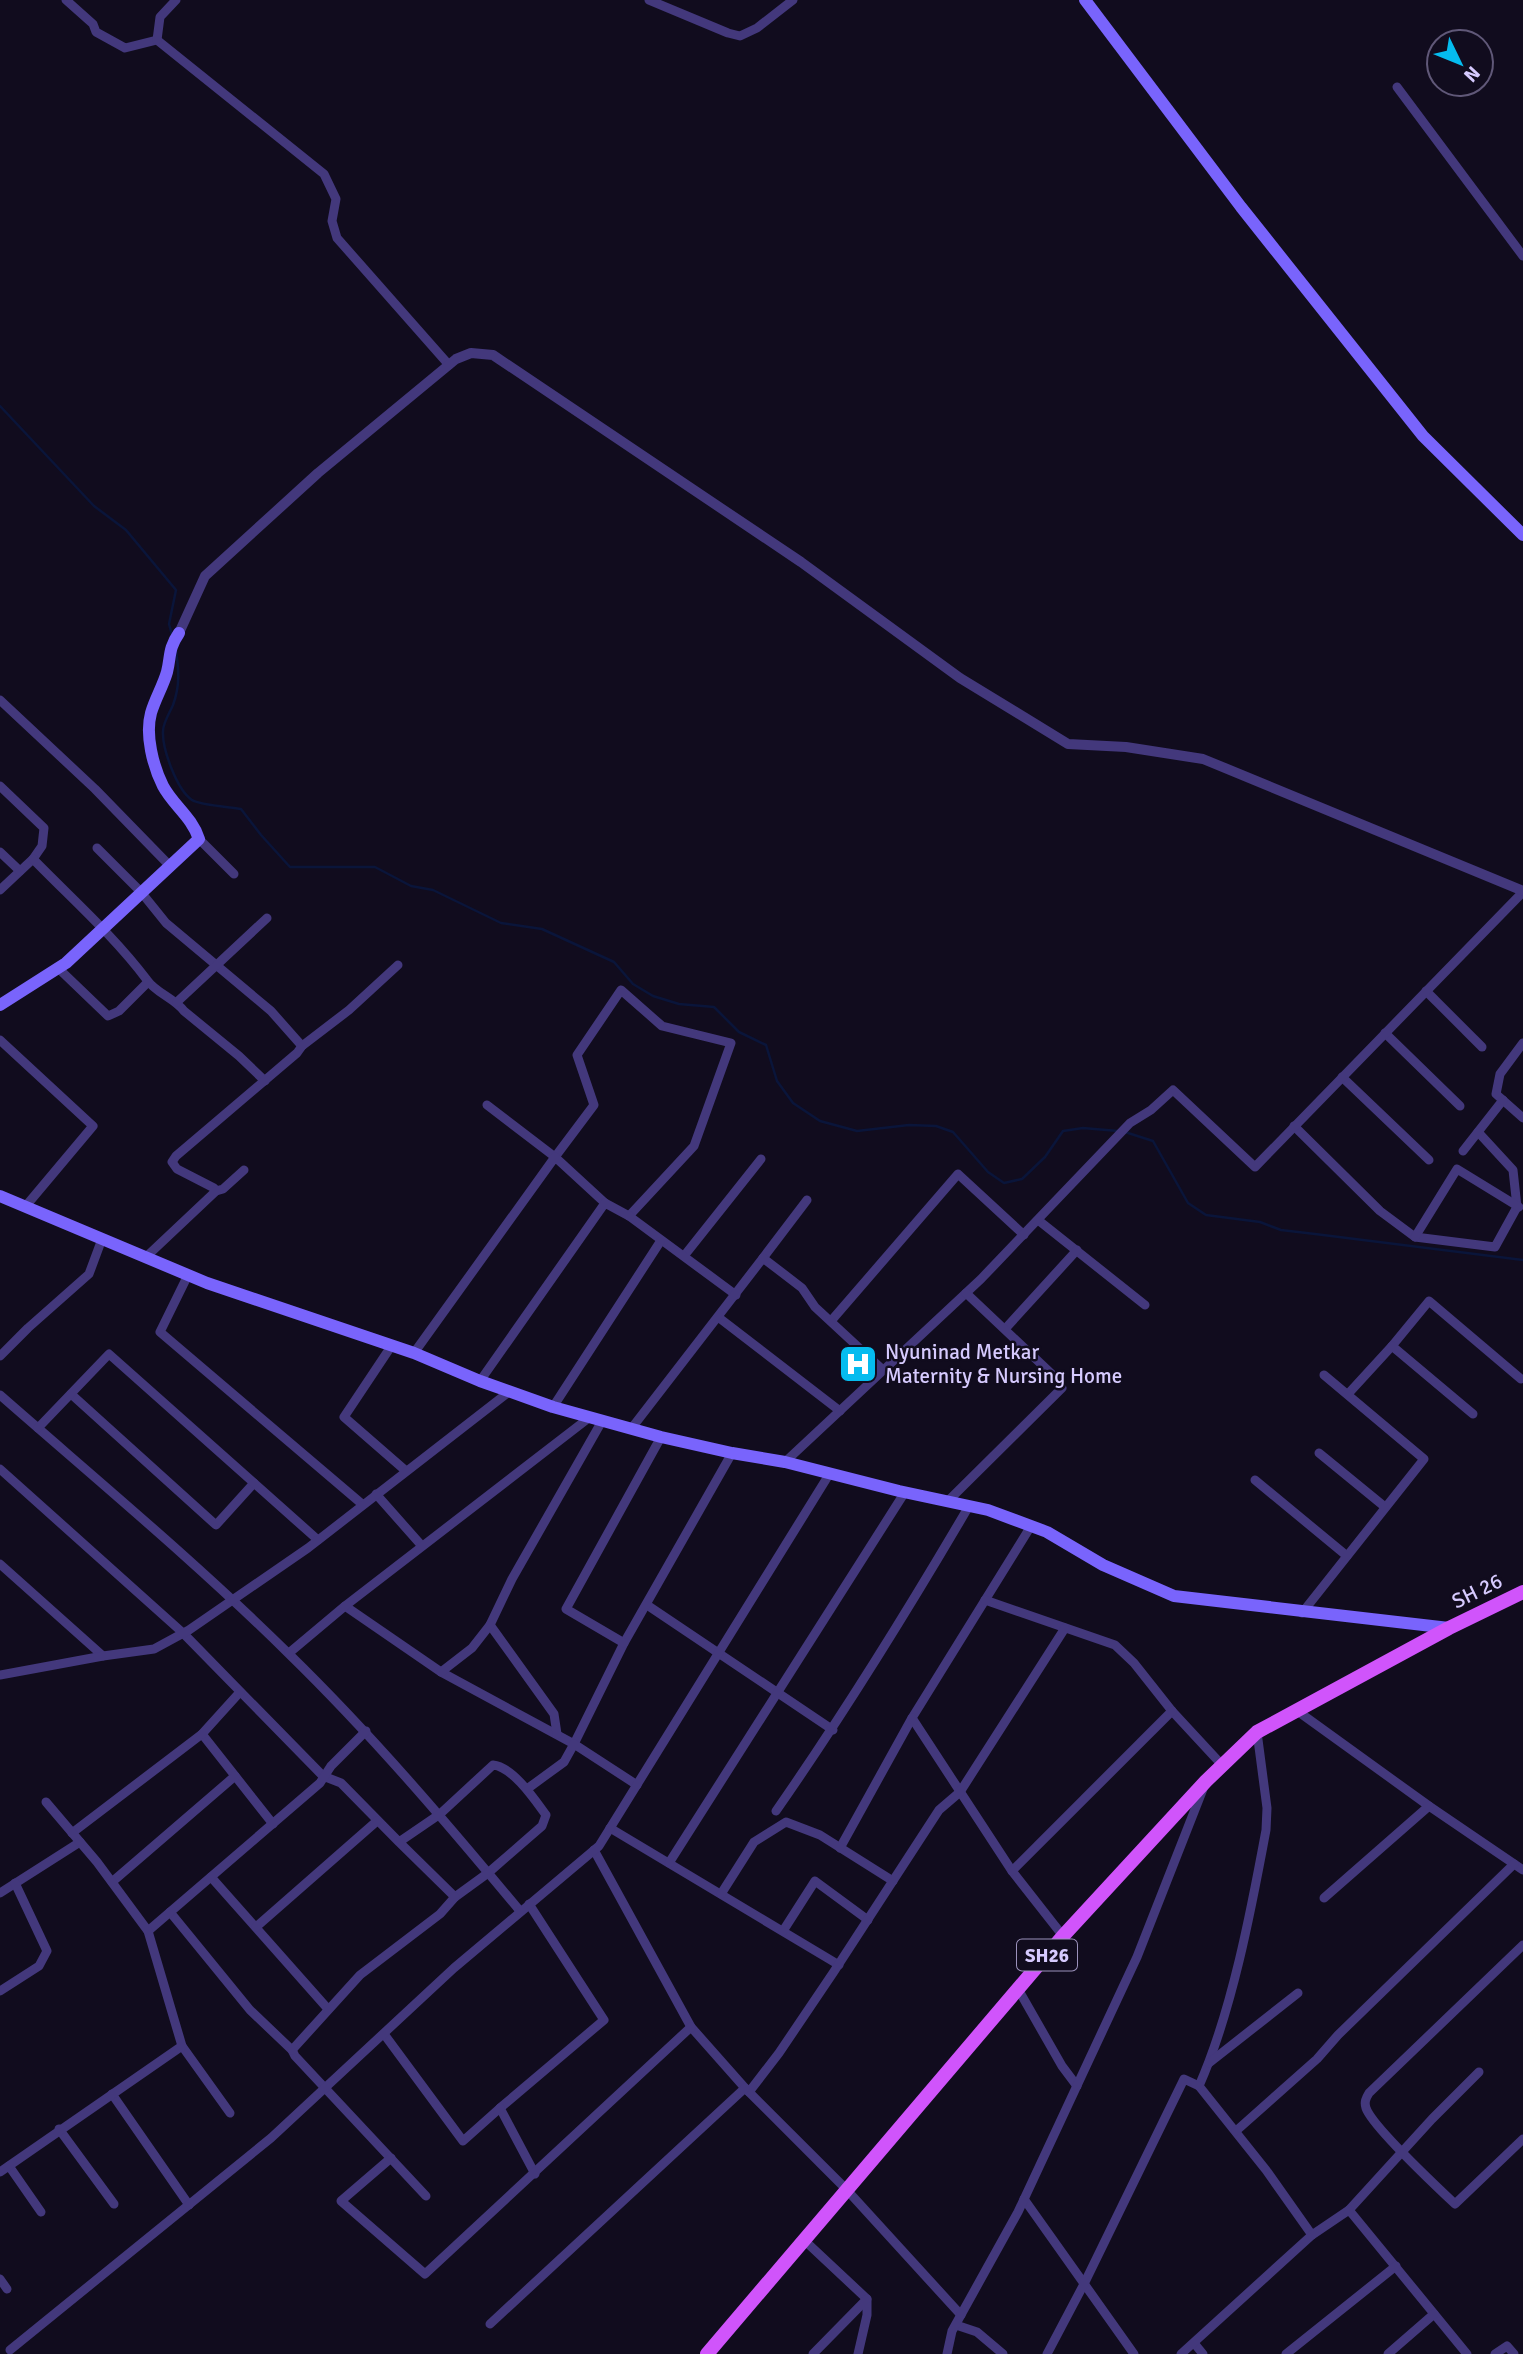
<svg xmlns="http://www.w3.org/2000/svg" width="1523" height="2354" font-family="Signika,sans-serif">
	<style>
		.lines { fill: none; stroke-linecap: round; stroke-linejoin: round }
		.stream { stroke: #0a153a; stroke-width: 2.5 }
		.minor { stroke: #43387c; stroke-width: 9 }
		.tertiary { stroke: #43387c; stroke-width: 10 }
		.secondary { stroke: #7964fc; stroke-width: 12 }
		.primary { stroke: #d054fb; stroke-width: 14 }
		.labels { text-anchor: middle; stroke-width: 5; stroke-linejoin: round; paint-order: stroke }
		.shield { fill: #110c1e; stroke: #9b91bb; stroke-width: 2 }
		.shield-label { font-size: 19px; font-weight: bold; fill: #d6cafe }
		.poi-label { font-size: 21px; fill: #d6cafe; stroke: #110c1e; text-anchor: start }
		.street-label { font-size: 21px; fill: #d6cafe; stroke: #110c1e }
	</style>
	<rect width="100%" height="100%" fill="#110c1e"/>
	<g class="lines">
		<!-- stream -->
		<g class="stream">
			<polyline points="0,406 94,506 126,530 176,590 169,624 172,635"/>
			<path d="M 176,651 C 179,671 180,686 173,705 C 170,712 163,723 163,731 C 162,749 177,790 192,800 C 199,805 230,807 241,809 L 261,835 L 290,867 L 375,867 L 411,886 L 433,890 L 501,923 L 542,929 L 614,962 L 633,984 L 653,996 L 679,1004 L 714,1007 L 739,1032 L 766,1045 L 777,1081 L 793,1103 L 820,1121 L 857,1131 L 909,1125 L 936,1126 L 953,1132 L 988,1172 L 1004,1183 L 1022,1179 L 1045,1157 L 1063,1131 L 1083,1128 L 1118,1131"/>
			<polyline points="1125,1132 1153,1141 1188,1203 1206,1215 1260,1222 1281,1230 1315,1234 1523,1260"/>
		</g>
		<!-- minor -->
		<g class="minor">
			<polyline points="66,0 93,24 96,32 125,48 157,40"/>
			<polyline points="649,0 728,33 740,36 757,28 793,0"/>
			<polyline points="157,40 324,174 336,199 332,221 337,238 449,365"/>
			<polyline points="157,40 160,17 176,0"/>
			<polyline points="1397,87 1523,256"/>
			<polyline points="0,700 95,789 170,866"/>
			<polyline points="0,786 44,828 42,846 33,859 0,890"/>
			<polyline points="199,839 234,874"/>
			<polyline points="97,848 141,892 166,923 271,1011 302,1046"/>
			<polyline points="0,852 20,871"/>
			<path d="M 33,859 C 71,898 114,936 147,980 C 156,993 174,998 184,1011 L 239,1056 L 265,1081"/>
			<polyline points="58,968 108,1016 119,1011 148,982"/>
			<polyline points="1426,991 1482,1047"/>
			<polyline points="177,1002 267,918"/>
			<polyline points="1385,1033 1460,1106"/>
			<polyline points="0,1040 93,1126 25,1207"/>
			<polyline points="1523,1043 1500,1074 1496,1094 1523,1118"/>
			<polyline points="1342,1077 1429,1160"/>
			<polyline points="487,1105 555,1157 594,1105 577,1055 621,990 662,1026 731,1043 694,1146 629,1216"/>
			<polyline points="1294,1126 1380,1211 1415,1237 1495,1247 1517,1207 1513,1170 1478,1132"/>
			<polyline points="1463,1151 1503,1100"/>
			<polyline points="216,1191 214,1188 177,1169 172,1162 176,1156 297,1053 302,1046 349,1010 398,965"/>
			<polyline points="1038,1220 1145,1305"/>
			<polyline points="1415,1237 1457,1169 1519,1207"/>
			<polyline points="684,1256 761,1159"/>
			<polyline points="146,1257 216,1191 223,1189 244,1170"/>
			<polyline points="763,1258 807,1200"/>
			<polyline points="188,1275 160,1332 362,1504"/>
			<polyline points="718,1317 840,1411"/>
			<polyline points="831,1321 958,1174 1024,1235"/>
			<polyline points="1005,1329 1077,1250"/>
			<polyline points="392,1345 344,1417 406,1471"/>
			<polyline points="1392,1346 1429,1301 1521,1379"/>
			<polyline points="414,1353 555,1157 605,1203"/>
			<polyline points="0,1356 28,1328 89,1274 102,1239"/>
			<polyline points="480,1381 605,1203 629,1216 736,1295"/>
			<polyline points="71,1394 216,1525 254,1483"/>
			<polyline points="1348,1394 1392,1346 1473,1414"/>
			<path d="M 0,1395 C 97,1480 197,1563 289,1654 C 372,1735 446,1822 520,1911"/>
			<polyline points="553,1407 660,1242"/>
			<polyline points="38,1428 109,1354 318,1540"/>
			<polyline points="631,1429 763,1258 802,1288 815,1307 883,1370"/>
			<polyline points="1319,1453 1385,1507"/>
			<polyline points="785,1462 981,1279 1130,1123 1151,1110 1173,1090 1255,1167 1523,892"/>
			<path d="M 0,1469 L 183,1633 L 323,1776 L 341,1783 L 399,1842 L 440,1814 L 493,1765 C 513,1767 535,1800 546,1815 L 542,1826 L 488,1873 L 455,1897 L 399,1842"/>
			<polyline points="1255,1480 1347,1556"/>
			<polyline points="376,1494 422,1546"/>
			<polyline points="948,1501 1062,1388 1056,1378 966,1293"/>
			<polyline points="1031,1526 912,1718 1012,1871 1063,1936"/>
			<polyline points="0,1564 103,1656"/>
			<polyline points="985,1600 1115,1645 1134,1663 1172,1711 1222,1765"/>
			<polyline points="647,1605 833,1730"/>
			<polyline points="345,1606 441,1672 574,1744 624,1643 732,1453"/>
			<polyline points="1302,1613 1424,1459 1324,1375"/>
			<polyline points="490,1625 554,1714 557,1734"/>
			<polyline points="624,1643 566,1609 661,1437"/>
			<polyline points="289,1653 345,1606 590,1417"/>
			<polyline points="441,1672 472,1648 490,1625 512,1579 602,1421"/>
			<polyline points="0,1675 103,1656 154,1649 189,1630 308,1548 510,1391"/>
			<polyline points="1296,1710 1429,1806 1523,1870"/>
			<path d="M 1257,1732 L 1267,1808 L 1266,1830 C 1251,1911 1232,2011 1199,2086 L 1266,2170 L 1312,2235"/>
			<polyline points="202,1734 273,1824"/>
			<polyline points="527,1789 564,1762 574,1744 637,1785"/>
			<path d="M 776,1811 C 845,1712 908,1610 969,1506"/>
			<polyline points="610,1828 839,1965"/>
			<polyline points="72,1833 202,1734 240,1692"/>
			<polyline points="840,1848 912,1718"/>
			<polyline points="594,1850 691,2027 745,2088 846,2189 961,2315"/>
			<polyline points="669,1863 905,1492"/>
			<polyline points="1012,1871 1172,1711"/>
			<polyline points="211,1877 328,2009"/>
			<polyline points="112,1882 235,1776"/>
			<polyline points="0,1893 80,1842"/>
			<polyline points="721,1894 754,1842 786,1822 820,1835 893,1881"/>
			<polyline points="1324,1898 1429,1806"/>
			<polyline points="529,1904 604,2020 500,2108 535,2174"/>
			<polyline points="170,1912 250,2010 292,2050 295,2056 426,2196"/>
			<polyline points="256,1927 377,1821"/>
			<polyline points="148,1931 320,1783 331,1766 366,1731"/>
			<polyline points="783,1931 815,1881 868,1920"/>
			<path d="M 1523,1945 L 1369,2093 C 1366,2098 1364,2102 1366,2108 C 1372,2126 1438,2188 1455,2204 L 1523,2139"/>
			<polyline points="1018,1989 1062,2066 1077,2086"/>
			<polyline points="0,1991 39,1966 47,1951 15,1883"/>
			<polyline points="384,2034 463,2141 500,2108"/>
			<polyline points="182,2046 230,2113"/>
			<polyline points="292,2050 360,1975 440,1914 455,1897"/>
			<polyline points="1209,2063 1298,1993"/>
			<polyline points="749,2092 779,2053 833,1973 939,1810 960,1792 1065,1628"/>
			<polyline points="112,2094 189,2205"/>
			<polyline points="59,2129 114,2204"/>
			<polyline points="1236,2131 1317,2059 1338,2035 1514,1864"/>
			<polyline points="391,2158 341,2201 425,2274 691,2027"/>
			<polyline points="9,2166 41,2212"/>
			<polyline points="0,2172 182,2046 148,1931 97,1862 46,1802"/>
			<polyline points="1024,2199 1134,2354"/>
			<polyline points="1349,2210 1432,2119 1479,2072"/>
			<polyline points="804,2240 867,2299 867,2315 858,2354"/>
			<polyline points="0,2279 7,2289"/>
			<polyline points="490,2324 745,2088"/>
			<polyline points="956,2325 977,2332 1003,2354"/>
			<polyline points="1194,2343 1203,2354"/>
			<polyline points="10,2350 271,2138 454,1968 599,1846 830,1473"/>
			<polyline points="813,2354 867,2299"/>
			<polyline points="947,2354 952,2331 1018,2212 1137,1957 1203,1789"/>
			<polyline points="1047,2354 1084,2284 1184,2079 1199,2086"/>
			<polyline points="1181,2354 1312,2235 1349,2210 1467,2354"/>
			<polyline points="1286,2354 1396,2266"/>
			<polyline points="1388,2354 1434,2314"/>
			<polyline points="1495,2354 1507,2346 1514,2354"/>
		</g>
		<!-- tertiary -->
		<polyline class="tertiary" points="179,633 205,576 318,473 456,359 471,353 493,355 801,562 960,678 1068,744 1126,747 1203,759 1523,891"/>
		<!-- secondary -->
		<g class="secondary">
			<polyline points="1085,0 1241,207 1423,436 1523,535"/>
			<path d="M 0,1005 L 66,963 L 199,839 C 192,817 173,805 163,786 C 153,766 145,735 151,713 C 155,699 163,686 167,672 C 171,656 168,649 179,633"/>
			<polyline points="0,1196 207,1283 414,1353 480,1381 553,1407 661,1437 732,1453 785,1462 899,1491 988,1510 1047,1532 1103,1565 1174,1596 1449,1628"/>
		</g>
		<!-- primary -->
		<polyline class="primary" points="707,2354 1063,1936 1206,1781 1257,1732 1449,1628 1523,1592"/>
	</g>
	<!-- icons -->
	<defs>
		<symbol id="hospital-square" viewBox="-11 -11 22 22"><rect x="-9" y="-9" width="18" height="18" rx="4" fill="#05bcef" stroke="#110c1e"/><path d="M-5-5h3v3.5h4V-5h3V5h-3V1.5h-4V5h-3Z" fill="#fff"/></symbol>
	</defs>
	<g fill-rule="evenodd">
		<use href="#hospital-square" x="836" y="1342" width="44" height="44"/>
	</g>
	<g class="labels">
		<!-- shield labels -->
		<rect class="shield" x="1017" y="1939.5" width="60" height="31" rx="5"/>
		<g class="shield-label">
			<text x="1047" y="1962">SH26</text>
		</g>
		<!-- poi labels -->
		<g class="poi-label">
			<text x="885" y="1359">Nyuninad Metkar<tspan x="885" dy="24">Maternity &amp; Nursing Home</tspan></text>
		</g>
		<!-- street labels -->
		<g class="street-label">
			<text transform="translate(1477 1591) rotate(-26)" y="7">SH 26</text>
		</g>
	</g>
	<!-- north arrow -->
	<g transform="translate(1460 63) rotate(133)"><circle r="33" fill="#110c1e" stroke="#605878" stroke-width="2"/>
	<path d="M0-5L12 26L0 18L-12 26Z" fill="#05bcef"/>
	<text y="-10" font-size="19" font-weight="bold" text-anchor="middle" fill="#d6cafe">N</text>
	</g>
</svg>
